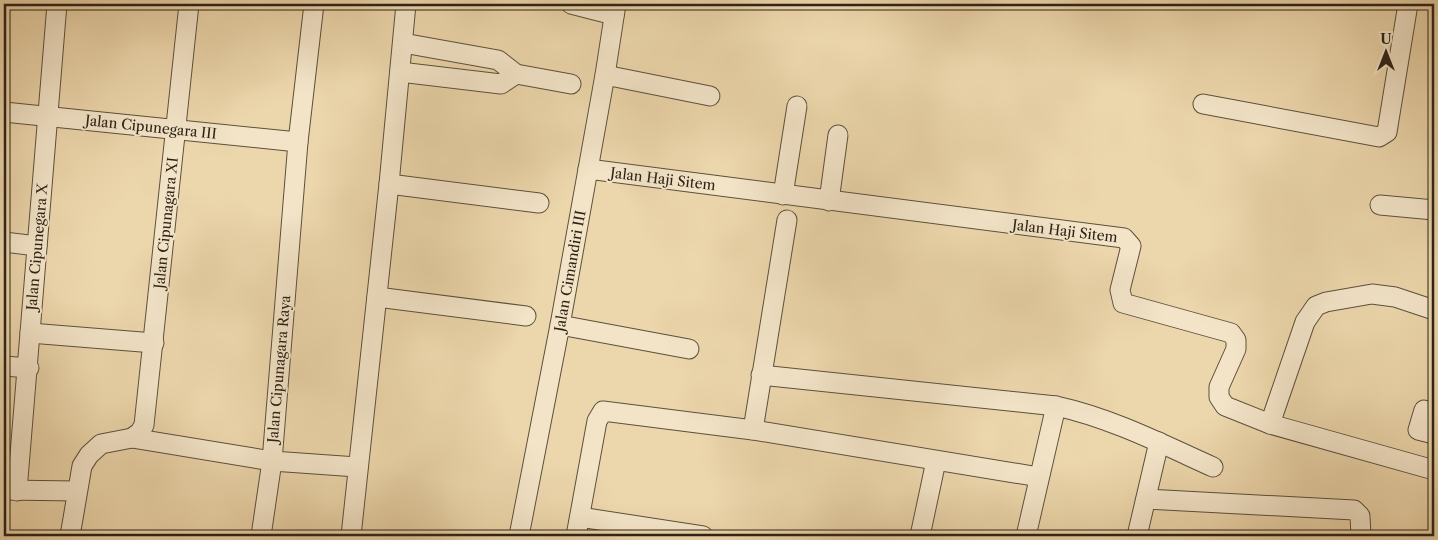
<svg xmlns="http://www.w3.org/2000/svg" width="1438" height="540" font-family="'Libre Caslon Text',serif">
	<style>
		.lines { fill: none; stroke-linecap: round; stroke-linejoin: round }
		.street-casing { stroke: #5c503d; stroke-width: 21 }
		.street { stroke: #f3e4c8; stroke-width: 19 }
		.labels { text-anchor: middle; stroke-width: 4; stroke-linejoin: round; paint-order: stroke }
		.street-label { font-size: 14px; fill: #2c2318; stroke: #f3e4c8 }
	</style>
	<rect width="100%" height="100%" fill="#ecd6ab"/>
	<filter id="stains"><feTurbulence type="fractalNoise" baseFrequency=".004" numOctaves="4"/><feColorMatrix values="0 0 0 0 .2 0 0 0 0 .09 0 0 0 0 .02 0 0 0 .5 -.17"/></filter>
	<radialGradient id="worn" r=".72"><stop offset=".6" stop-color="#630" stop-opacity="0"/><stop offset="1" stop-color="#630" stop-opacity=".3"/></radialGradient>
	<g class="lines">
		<defs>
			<g id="street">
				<polyline points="571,4 614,15"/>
				<polyline points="403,43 498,60 516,74 571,84"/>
				<polyline points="400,72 501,84 516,74"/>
				<polyline points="605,75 710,96"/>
				<polyline points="1203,104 1379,137 1387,132 1408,4"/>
				<polyline points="4,112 298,142"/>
				<polyline points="588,169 1124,238 1131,246 1120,290 1123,303 1231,333 1236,340 1236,349 1219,387 1219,397 1225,406 1270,424 1434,470"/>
				<polyline points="389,184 539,203"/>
				<polyline points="783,195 797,106"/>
				<polyline points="829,201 838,135"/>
				<polyline points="1380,205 1434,210"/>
				<polyline points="4,242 37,246"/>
				<polyline points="377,297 526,316"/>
				<polyline points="560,325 689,349"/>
				<polyline points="30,333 154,343"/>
				<polyline points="4,366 29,368"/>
				<path d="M 761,375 L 1056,406 C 1111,418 1162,444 1213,467"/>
				<polyline points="1424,410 1418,430 1434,434"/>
				<polyline points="1270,424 1305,322 1316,306 1326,302 1372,294 1395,297 1434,310"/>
				<polyline points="753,430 787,220"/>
				<polyline points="132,438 140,432 144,425 189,4"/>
				<polyline points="5,490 76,491"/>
				<polyline points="17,491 57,4"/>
				<polyline points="1146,499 1354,510 1360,516 1361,536"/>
				<polyline points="580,517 703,536"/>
				<polyline points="70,536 82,466 89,455 101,444 132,438 272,461 298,142 314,4"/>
				<polyline points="261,536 272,461 357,467"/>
				<polyline points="351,536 389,184 406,4"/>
				<polyline points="519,536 560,325 605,75 616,4"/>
				<polyline points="576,536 597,421 603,411 753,430 1039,477"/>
				<polyline points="920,536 936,461"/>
				<polyline points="1026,536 1056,406"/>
				<polyline points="1137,536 1159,442"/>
			</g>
		</defs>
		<!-- street casing -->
		<use href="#street" class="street-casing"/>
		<!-- street -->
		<use href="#street" class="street"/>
	</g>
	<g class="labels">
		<!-- street labels -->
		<g class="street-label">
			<text transform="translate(151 127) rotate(6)" y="5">Jalan Cipunegara III</text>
			<text transform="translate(663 179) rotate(7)" y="5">Jalan Haji Sitem</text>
			<text transform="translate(166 223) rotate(-84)" y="5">Jalan Cipunagara XI</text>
			<text transform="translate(1065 231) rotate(7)" y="5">Jalan Haji Sitem</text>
			<text transform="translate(37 247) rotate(-85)" y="5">Jalan Cipunegara X</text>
			<text transform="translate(570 271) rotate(-80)" y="5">Jalan Cimandiri III</text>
			<text transform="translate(279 369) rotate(-85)" y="5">Jalan Cipunagara Raya</text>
		</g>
	</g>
	<!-- margin -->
	<rect width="1438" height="540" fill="none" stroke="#ecd6ab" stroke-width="20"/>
	<rect x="5" y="5" width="1428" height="530" fill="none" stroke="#2c2318" stroke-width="2.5"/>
	<rect x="10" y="10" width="1418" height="520" fill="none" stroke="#2c2318"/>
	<!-- north arrow -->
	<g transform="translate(1386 52)" stroke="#f3e4c8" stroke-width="4" paint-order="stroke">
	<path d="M0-4L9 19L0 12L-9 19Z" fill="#2c2318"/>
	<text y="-8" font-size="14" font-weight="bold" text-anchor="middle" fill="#2c2318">U</text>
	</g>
	<rect width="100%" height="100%" filter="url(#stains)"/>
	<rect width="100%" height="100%" fill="url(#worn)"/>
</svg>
